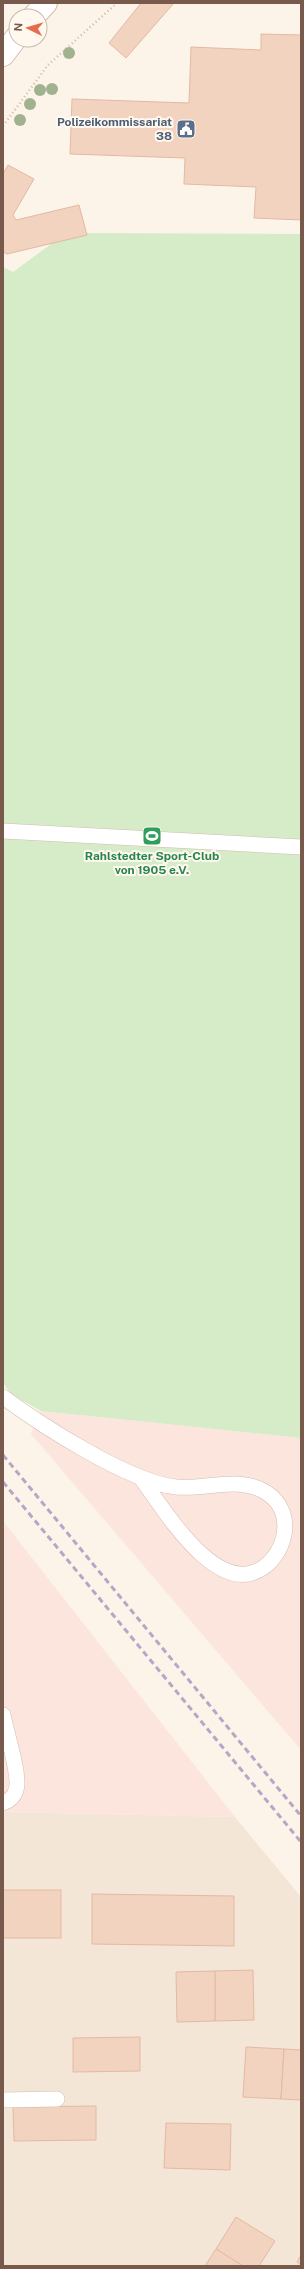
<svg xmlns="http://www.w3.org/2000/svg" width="304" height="2269" font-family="'Public Sans',sans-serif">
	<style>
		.residential { fill: #f4e6d7 }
		.commercial { fill: #fce5dd }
		.green { fill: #d6ebc7 }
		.building { fill: #f2d3c0; stroke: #e4b9a1 }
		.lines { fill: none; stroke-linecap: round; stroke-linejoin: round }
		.lane-casing { stroke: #d1beb0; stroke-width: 16 }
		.secondary-casing { stroke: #d4beae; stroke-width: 24 }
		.path { stroke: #d7b6a3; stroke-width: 2.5; stroke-dasharray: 1 3; stroke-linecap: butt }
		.lane { stroke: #fff; stroke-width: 15 }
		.secondary { stroke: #fff; stroke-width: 22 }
		.rail { stroke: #b7a6c7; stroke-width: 3; stroke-dasharray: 6 4; stroke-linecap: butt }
		.tree { fill: #a1b38e }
		.labels { text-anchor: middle; stroke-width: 4; stroke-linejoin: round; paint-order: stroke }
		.service-label { font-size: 12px; font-weight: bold; fill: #4e5e75; stroke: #fff8ef; text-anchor: end }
		.leisure-label { font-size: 12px; font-weight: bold; fill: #27864d; stroke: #fff8ef }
	</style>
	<rect width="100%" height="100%" fill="#fcf4e9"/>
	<!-- residential -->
	<polygon class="residential" points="3,1812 235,1817 301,1897 301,2266 3,2266"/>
	<!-- commercial -->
	<g class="commercial">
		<polygon points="41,1411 301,1438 301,1750 31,1434"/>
		<polygon points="3,1521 235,1817 3,1812"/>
	</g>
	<!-- green -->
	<polygon class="green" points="66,233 301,234 301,1438 41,1411 11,1394 3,1383 3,267 13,272"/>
	<!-- building -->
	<g class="building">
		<polygon points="141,3 174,3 126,58 109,43"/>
		<polygon points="261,34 301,35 301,220 254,218 256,187 184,184 185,158 70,154 72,99 189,103 191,47 261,50"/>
		<polygon points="8,165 34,179 13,215 16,220 79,205 87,235 7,254 3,252 3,174"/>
		<rect x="3" y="1890" width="58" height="48"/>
		<polygon points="92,1894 234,1896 234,1946 92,1944"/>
		<polygon points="253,1970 254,2020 215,2021 215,1971"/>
		<polygon points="215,1971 215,2021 177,2022 176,1972"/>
		<polygon points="140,2037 140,2071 73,2072 73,2038"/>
		<polygon points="246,2047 284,2049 281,2099 243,2097"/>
		<polygon points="284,2049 301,2050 301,2100 281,2099"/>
		<polygon points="96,2106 96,2140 14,2141 13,2107"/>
		<polygon points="166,2123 231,2124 230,2170 164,2168"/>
		<polygon points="236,2217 275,2241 259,2266 243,2266 216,2249"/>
		<polygon points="216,2249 243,2266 205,2266"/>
		<polygon points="301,2255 301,2265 297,2262"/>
	</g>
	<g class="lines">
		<defs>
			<g id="lane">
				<polyline points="3,831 301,847"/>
				<path d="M 3,1397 C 41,1425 129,1482 176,1487 C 206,1490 240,1475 267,1493 C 295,1512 287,1550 264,1567 C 217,1601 163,1507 140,1477"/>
				<path d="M 3,1715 C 6,1731 21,1777 16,1790 C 14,1797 9,1801 3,1803"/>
				<polyline points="3,2100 57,2099"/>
			</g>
			<g id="secondary">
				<polyline points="34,16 46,3"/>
				<polyline points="3,55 16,38"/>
			</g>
		</defs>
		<!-- lane casing -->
		<use href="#lane" class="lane-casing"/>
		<!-- secondary casing -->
		<use href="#secondary" class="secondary-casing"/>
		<!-- path -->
		<polyline class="path" points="3,126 48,65 117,3"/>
		<!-- lane -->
		<use href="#lane" class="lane"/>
		<!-- secondary -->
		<use href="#secondary" class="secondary"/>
		<!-- rail -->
		<g class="rail">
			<polyline points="3,1455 301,1816"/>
			<polyline points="3,1482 301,1842"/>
		</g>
	</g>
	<!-- trees -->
	<g class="tree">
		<circle cx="69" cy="53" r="6"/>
		<circle cx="52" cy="89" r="6"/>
		<circle cx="40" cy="90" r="6"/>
		<circle cx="30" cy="104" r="6"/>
		<circle cx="20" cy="120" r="6"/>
	</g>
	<!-- icons -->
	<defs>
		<symbol id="civic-square" viewBox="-11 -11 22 22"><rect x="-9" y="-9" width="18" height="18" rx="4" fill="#5c6f8a" stroke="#fff8ef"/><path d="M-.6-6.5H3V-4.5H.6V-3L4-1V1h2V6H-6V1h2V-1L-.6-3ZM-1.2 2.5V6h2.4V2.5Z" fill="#fff"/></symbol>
		<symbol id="stadium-square" viewBox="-11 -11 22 22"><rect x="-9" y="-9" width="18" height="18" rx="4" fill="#2e9e5b" stroke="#fff8ef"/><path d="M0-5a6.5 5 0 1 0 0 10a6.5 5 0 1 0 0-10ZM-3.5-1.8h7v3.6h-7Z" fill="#fff"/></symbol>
	</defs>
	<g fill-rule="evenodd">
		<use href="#civic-square" x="175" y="118" width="22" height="22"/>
		<use href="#stadium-square" x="141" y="825" width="22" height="22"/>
	</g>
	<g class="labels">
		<!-- service labels -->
		<g class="service-label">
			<text x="172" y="126">Polizeikommissariat<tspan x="172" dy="14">38</tspan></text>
		</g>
		<!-- leisure labels -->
		<g class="leisure-label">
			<text x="152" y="860">Rahlstedter Sport-Club<tspan x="152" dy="14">von 1905 e.V.</tspan></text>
		</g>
	</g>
	<!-- border -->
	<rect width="304" height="2269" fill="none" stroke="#775a4c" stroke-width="8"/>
	<!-- north arrow -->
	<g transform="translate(28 28) rotate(275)"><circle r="19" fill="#fff8ef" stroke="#c9b9ae"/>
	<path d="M0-3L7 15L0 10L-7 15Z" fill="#e56c4f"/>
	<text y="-6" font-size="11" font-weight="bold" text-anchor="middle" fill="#775a4c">N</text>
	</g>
</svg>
